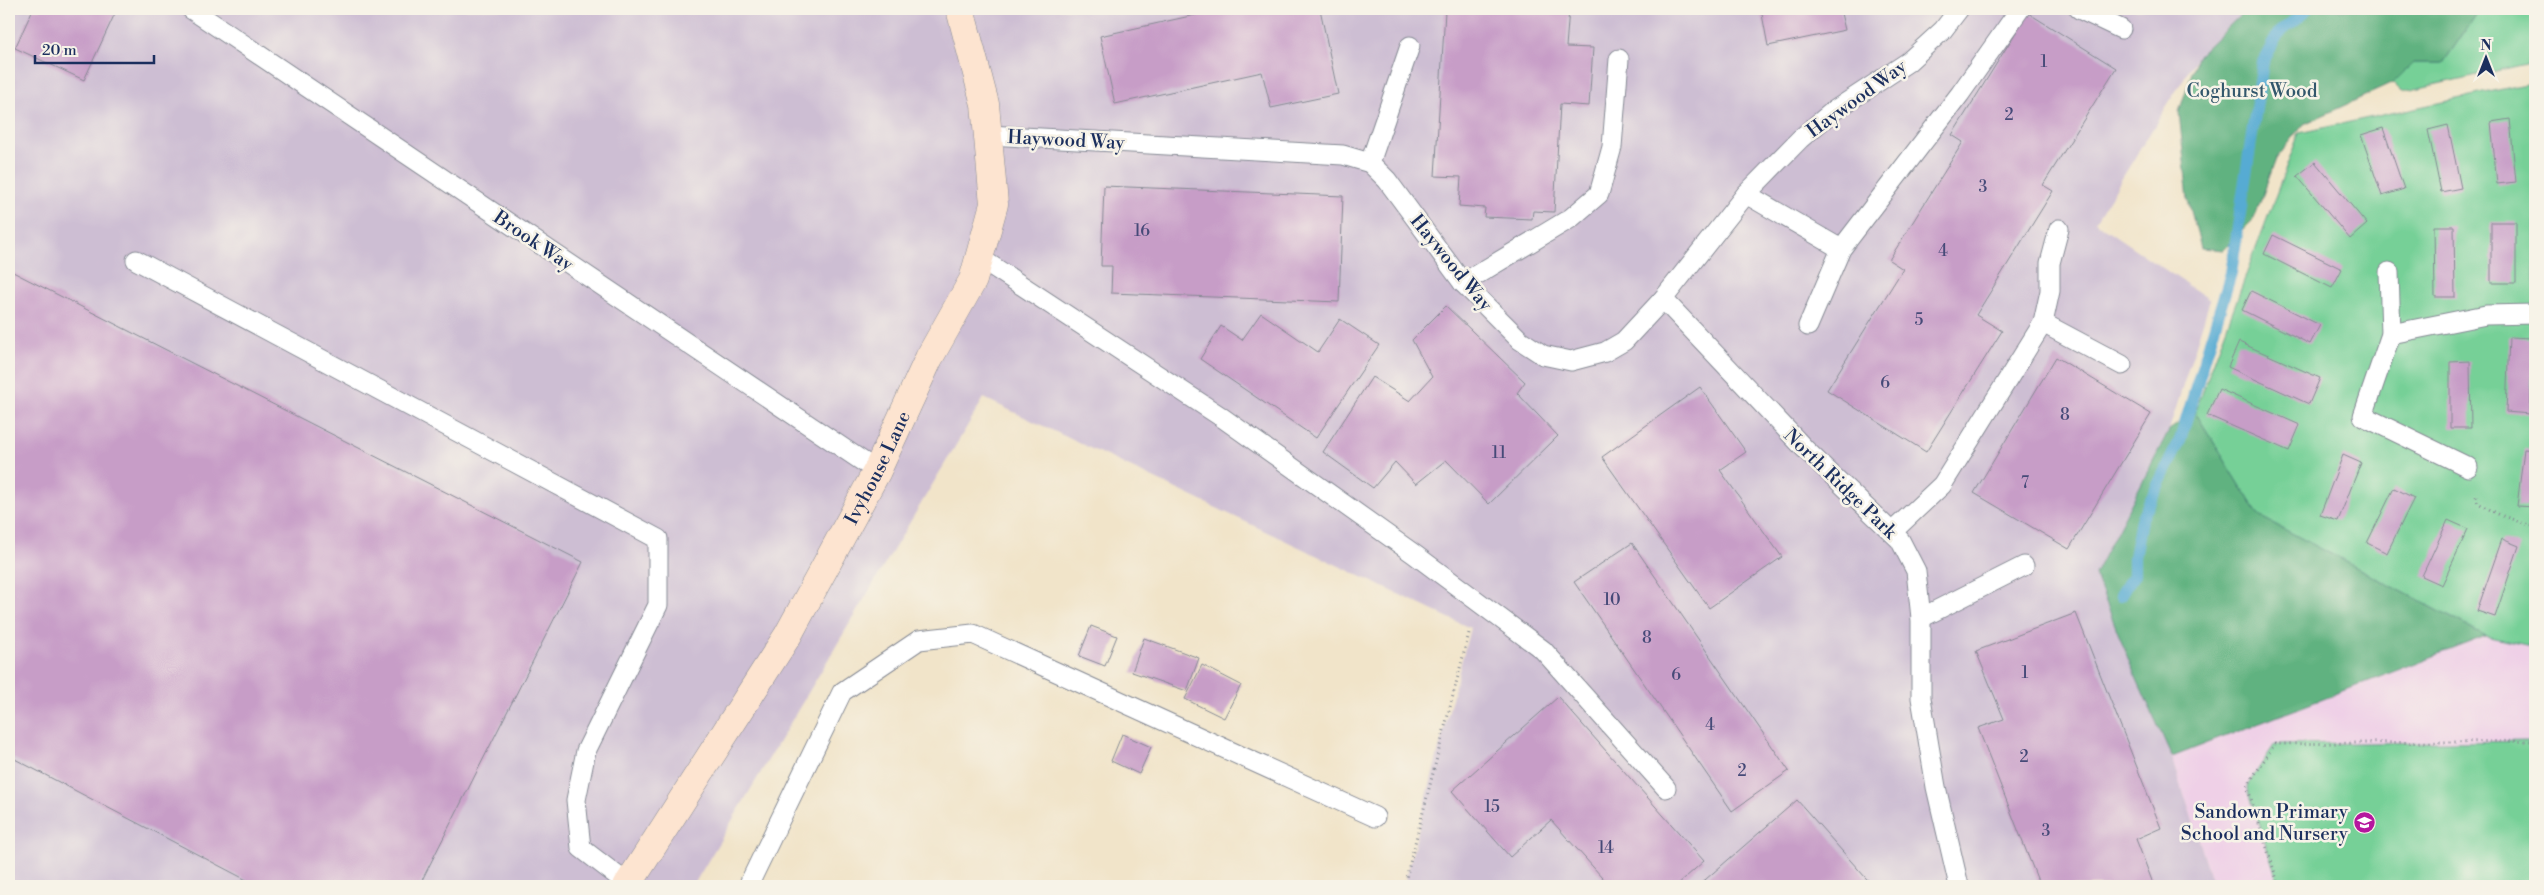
<svg xmlns="http://www.w3.org/2000/svg" width="2544" height="895" font-family="'Libre Bodoni',serif">
	<style>
		.built { fill: #efd0e7 }
		.industrial { fill: #cdbed3 }
		.green { fill: #76d097; stroke: #48807a }
		.forest { fill: #60b280; stroke: #3e706f }
		.lines { fill: none; stroke-linecap: round; stroke-linejoin: round }
		.stream { stroke: #57abd3; stroke-width: 12 }
		.building { fill: #c79dc7 }
		.lane-casing { stroke: #868a94; stroke-width: 21 }
		.secondary-casing { stroke: #868a94; stroke-width: 29 }
		.path { stroke: #868a94; stroke-width: 3; stroke-dasharray: 1 4; stroke-linecap: butt }
		.lane { stroke: #fff; stroke-width: 19 }
		.secondary { stroke: #fde4d0; stroke-width: 28 }
		.labels { text-anchor: middle; stroke-width: 5; stroke-linejoin: round; paint-order: stroke }
		.number-label { font-size: 16px; fill: #464a78 }
		.park-label { font-size: 19px; fill: #32576c; stroke: #f7f3e8 }
		.street-label { font-size: 19px; fill: #1b2f5e; stroke: #f7f3e8 }
		.poi-label { font-size: 19px; fill: #1b2f5e; stroke: #f7f3e8; text-anchor: end }
	</style>
	<rect width="100%" height="100%" fill="#f7f3e8"/>
	<filter id="ink" filterUnits="userSpaceOnUse"><feTurbulence type="fractalNoise" baseFrequency=".02" numOctaves="2"/><feDisplacementMap in="SourceGraphic" scale="10" xChannelSelector="R" yChannelSelector="G"/><feConvolveMatrix kernelMatrix="1 2 1 2 8 2 1 2 1" color-interpolation-filters="sRGB"/></filter>
	<filter id="wash" filterUnits="userSpaceOnUse"><feTurbulence type="fractalNoise" baseFrequency=".0096" numOctaves="4" result="noise"/><feDisplacementMap in="SourceGraphic" scale="20" xChannelSelector="R" yChannelSelector="G"/><feGaussianBlur stdDeviation="1.12" result="paint"/><feColorMatrix in="noise" values="0 0 0 0 0 0 0 0 0 0 0 0 0 0 0 0 0 1.4 0 .05"/><feComposite in="paint" operator="in"/></filter>
	<g filter="url(#wash)">
		<rect width="100%" height="100%" fill="#f1e4c9"/>
		<!-- built -->
		<polygon class="built" points="2486,636 2535,647 2535,886 2214,886 2172,757"/>
		<!-- industrial -->
		<polygon class="industrial" points="9,9 2247,9 2197,57 2095,222 2210,300 2169,430 2095,574 2131,666 2172,757 2214,886 1404,886 1470,628 984,398 693,886 9,886"/>
		<!-- green -->
		<g class="green">
			<polygon points="2480,9 2535,9 2535,62 2402,92 2393,83 2413,63 2443,63"/>
			<polygon points="2535,82 2535,647 2486,636 2259,516 2195,412 2299,133"/>
			<polygon points="2535,741 2535,886 2279,886 2247,786 2275,744"/>
		</g>
		<!-- forest -->
		<g class="forest">
			<polygon points="2247,9 2480,9 2443,63 2413,63 2393,83 2304,124 2276,159 2254,219 2223,250 2201,248 2188,200 2179,112 2197,57"/>
			<polygon points="2195,412 2259,516 2486,636 2172,757 2131,666 2095,574 2169,430"/>
		</g>
		<g class="lines">
			<!-- stream -->
			<polyline class="stream" points="2121,595 2134,574 2134,557 2141,520 2180,440 2231,273 2263,62 2278,34 2308,9"/>
		</g>
		<g id="blocks">
			<!-- building -->
			<g class="building">
				<polygon points="33,9 117,9 84,80 15,48"/>
				<polygon points="1222,9 1320,9 1338,94 1271,108 1262,72 1115,104 1100,36"/>
				<polygon points="1467,9 1569,9 1566,47 1593,48 1589,106 1560,104 1554,212 1533,211 1532,219 1484,217 1485,208 1459,206 1461,177 1435,176 1445,11 1467,12"/>
				<polygon points="1761,9 1840,9 1845,30 1768,46"/>
				<polygon points="2028,13 2116,68 2043,185 2053,191 1976,315 2002,331 1926,452 1827,390 1903,269 1889,260 1963,142 1952,135"/>
				<polygon points="2510,119 2516,182 2497,184 2491,122"/>
				<polygon points="2448,125 2461,188 2441,192 2428,130"/>
				<polygon points="2383,128 2404,189 2382,196 2361,135"/>
				<polygon points="2315,162 2367,224 2350,239 2297,176"/>
				<polygon points="1104,186 1343,196 1339,302 1111,293 1112,266 1101,266"/>
				<rect x="2491" y="222" width="25" height="61"/>
				<polygon points="2434,226 2454,226 2455,297 2435,297"/>
				<polygon points="2273,235 2342,269 2332,288 2264,254"/>
				<polygon points="9,270 583,562 419,886 258,886 9,756"/>
				<polygon points="2251,291 2320,325 2310,344 2242,310"/>
				<polygon points="1446,306 1525,382 1517,393 1558,436 1489,504 1446,460 1416,484 1395,462 1373,488 1323,452 1372,377 1410,401 1432,377 1412,340"/>
				<polygon points="1261,313 1318,352 1340,319 1379,345 1316,438 1200,359 1221,326 1242,340"/>
				<polygon points="2509,337 2534,338 2530,414 2506,412"/>
				<polygon points="2239,342 2320,378 2309,404 2228,367"/>
				<polygon points="2056,357 2151,414 2069,549 1974,493"/>
				<polygon points="2470,361 2471,428 2450,428 2450,362"/>
				<polygon points="1700,387 1746,452 1720,470 1782,557 1709,608 1602,457"/>
				<polygon points="2219,389 2300,425 2289,451 2207,415"/>
				<polygon points="2524,449 2535,450 2535,507 2517,506"/>
				<polygon points="2343,455 2361,463 2338,521 2320,515"/>
				<polygon points="2394,488 2414,498 2387,553 2367,543"/>
				<polygon points="2448,520 2468,529 2442,585 2422,576"/>
				<polygon points="2502,539 2519,546 2495,617 2477,611"/>
				<polygon points="1632,543 1789,771 1732,811 1574,582"/>
				<polygon points="2076,613 2161,828 2136,839 2154,886 2040,886 1978,728 2004,719 1976,651"/>
				<polygon points="1091,626 1117,636 1105,666 1079,656"/>
				<polygon points="1144,638 1199,658 1187,691 1132,672"/>
				<polygon points="1202,665 1241,685 1224,718 1185,699"/>
				<polygon points="1558,697 1704,861 1676,886 1610,886 1551,820 1510,857 1452,791"/>
				<polygon points="1122,734 1151,747 1139,774 1111,761"/>
				<polygon points="1797,800 1873,886 1698,886"/>
			</g>
		</g>
	</g>
	<g filter="url(#ink)">
		<use href="#blocks" fill-opacity="0" stroke="#868a94" stroke-width="1"/>
		<g class="lines">
			<defs>
				<g id="lane">
					<polyline points="191,9 877,471"/>
					<polyline points="2079,9 2121,29"/>
					<polyline points="989,135 1343,155 1370,163 1387,180 1463,283 1520,340 1543,355 1571,361 1605,352 1624,341 1663,299 1746,194 1800,139 1832,112 1908,62 1943,30 1959,9"/>
					<polyline points="1370,163 1410,46"/>
					<polyline points="1746,194 1841,249"/>
					<polyline points="980,258 1220,416 1414,554 1543,650 1666,788"/>
					<polyline points="136,260 658,539 658,605 586,751 576,800 581,848 628,884"/>
					<polyline points="2389,272 2391,334 2363,416 2468,467"/>
					<polyline points="1463,283 1571,218 1599,194 1612,147 1619,59"/>
					<polyline points="1663,299 1805,449 1900,540 1916,571 1921,618 1921,698 1936,787 1959,886"/>
					<polyline points="2043,323 2122,365"/>
					<polyline points="1808,326 1841,249 1960,94 2020,9"/>
					<polyline points="2391,334 2486,315 2535,314"/>
					<polyline points="1892,532 1942,485 2043,323 2050,291 2050,263 2059,229"/>
					<polyline points="1921,618 2024,566"/>
					<polyline points="748,886 842,692 919,640 973,634 1375,817"/>
				</g>
				<g id="secondary">
					<path id="s1" d="M 627,886 L 788,635 L 877,471 L 929,358 L 973,280 L 994,204 L 985,104 L 960,9"/>
				</g>
			</defs>
			<!-- lane casing -->
			<use href="#lane" class="lane-casing"/>
			<!-- secondary casing -->
			<use href="#secondary" class="secondary-casing"/>
			<!-- path -->
			<g class="path">
				<polyline points="2476,496 2478,503 2500,515 2535,527"/>
				<polyline points="1404,886 1469,633"/>
				<polyline points="2279,886 2247,786 2275,744 2535,741"/>
			</g>
			<!-- lane -->
			<use href="#lane" class="lane"/>
			<!-- secondary -->
			<use href="#secondary" class="secondary"/>
		</g>
	</g>
	<!-- icons -->
	<defs>
		<symbol id="school-disc" viewBox="-11 -11 22 22"><circle r="9.5" fill="#b5179e" stroke="#f7f3e8"/><path d="M0-5L7-2L0 1L-7-2ZM-4 1L0 2.5L4 1V4Q0 6-4 4Z" fill="#fff"/></symbol>
	</defs>
	<g fill-rule="evenodd">
		<use href="#school-disc" x="2352" y="810" width="25" height="25"/>
	</g>
	<g class="labels">
		<!-- number labels -->
		<g class="number-label">
			<text x="2044" y="67">1</text>
			<text x="2009" y="120">2</text>
			<text x="1983" y="192">3</text>
			<text x="1142" y="236">16</text>
			<text x="1943" y="256">4</text>
			<text x="1919" y="325">5</text>
			<text x="1885" y="388">6</text>
			<text x="2065" y="420">8</text>
			<text x="1499" y="458">11</text>
			<text x="2025" y="488">7</text>
			<text x="1612" y="605">10</text>
			<text x="1647" y="643">8</text>
			<text x="2025" y="678">1</text>
			<text x="1676" y="680">6</text>
			<text x="1710" y="730">4</text>
			<text x="2024" y="762">2</text>
			<text x="1742" y="776">2</text>
			<text x="1492" y="812">15</text>
			<text x="2046" y="836">3</text>
			<text x="1606" y="853">14</text>
		</g>
		<!-- park labels -->
		<g class="park-label">
			<text x="2252" y="97">Coghurst Wood</text>
		</g>
		<!-- street labels -->
		<g class="street-label">
			<text transform="translate(1856 98) rotate(-36)" y="7">Haywood Way</text>
			<text transform="translate(1066 139) rotate(3)" y="7">Haywood Way</text>
			<text transform="translate(534 240) rotate(34)" y="7">Brook Way</text>
			<text transform="translate(1452 262) rotate(51)" y="7">Haywood Way</text>
			<text dy="7" stroke="none"><textPath href="#s1" startOffset="488">Ivyhouse Lane</textPath></text>
			<text transform="translate(1841 483) rotate(44)" y="7">North Ridge Park</text>
		</g>
		<!-- poi labels -->
		<g class="poi-label">
			<text x="2348" y="818">Sandown Primary<tspan x="2348" dy="22">School and Nursery</tspan></text>
		</g>
	</g>
	<!-- margin -->
	<rect width="2544" height="895" fill="none" stroke="#f7f3e8" stroke-width="30"/>
	<!-- north arrow -->
	<g transform="translate(2486 58)" stroke="#f7f3e8" stroke-width="4" paint-order="stroke">
	<path d="M0-4L9 19L0 12L-9 19Z" fill="#1b2f5e"/>
	<text y="-8" font-size="14" font-weight="bold" text-anchor="middle" fill="#1b2f5e">N</text>
	</g>
	<!-- scale -->
	<path d="M35 55v8h119v-8" fill="none" stroke="#1b2f5e" stroke-width="2.5"/>
	<text x="42" y="55" font-size="15" fill="#1b2f5e" stroke="#f7f3e8" stroke-width="4" paint-order="stroke">20 m</text>
</svg>
